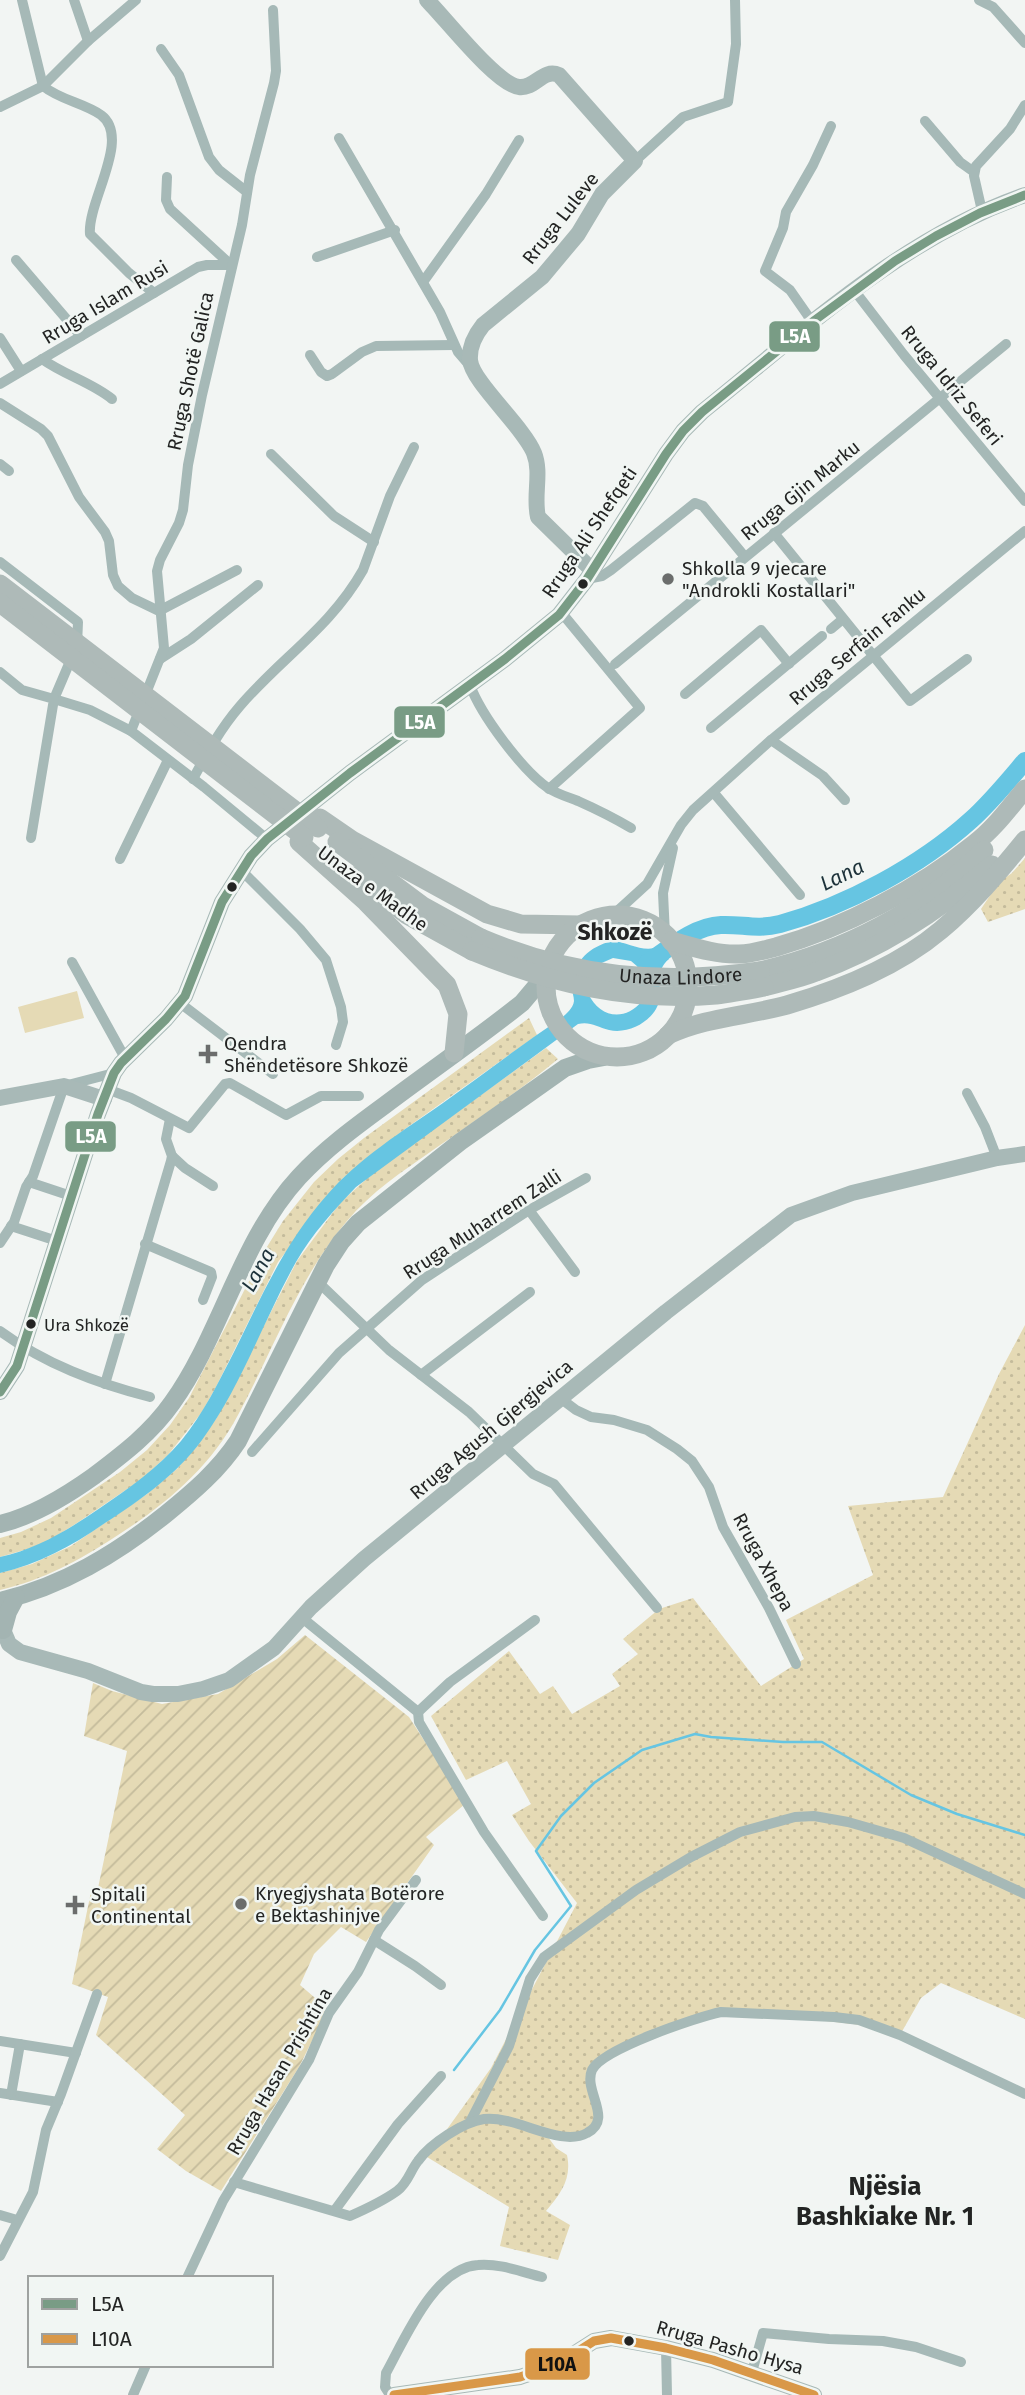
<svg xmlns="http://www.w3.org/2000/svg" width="1025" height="2395" font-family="'Fira Sans',sans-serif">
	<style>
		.grass { fill: url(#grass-dots) }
		.garden { fill: url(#garden-furrows) }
		.pitch { fill: #e5dab5 }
		.water { fill: #66c5e2; fill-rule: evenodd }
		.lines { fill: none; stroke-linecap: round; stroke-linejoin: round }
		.stream { stroke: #66c5e2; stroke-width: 2.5 }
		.river { stroke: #66c5e2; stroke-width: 18 }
		.street { stroke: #a6b9b7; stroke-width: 10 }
		.secondary { stroke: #a8b9b7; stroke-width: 16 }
		.primary { stroke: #a3b4b2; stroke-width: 18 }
		.highway { stroke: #aebab8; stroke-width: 19 }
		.highway-bridge { stroke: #aebab8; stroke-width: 19 }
		.bus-1-casing { stroke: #f1f6f3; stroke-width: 14 }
		.bus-2-casing { stroke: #f1f6f3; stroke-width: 14 }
		.bus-1 { stroke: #799c85; stroke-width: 9 }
		.bus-2 { stroke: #d99848; stroke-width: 9 }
		.poi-dot { fill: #6b6d6c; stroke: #f1f6f3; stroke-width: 2.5 }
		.bus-dot { fill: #232423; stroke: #f1f6f3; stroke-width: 2.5 }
		.labels { text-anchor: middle; stroke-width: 5; stroke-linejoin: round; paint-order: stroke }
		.bus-label { font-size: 17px; fill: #232423; stroke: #f1f6f3; text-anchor: start }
		.street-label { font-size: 19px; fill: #232423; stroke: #f1f6f3 }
		.poi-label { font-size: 19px; fill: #232423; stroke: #f1f6f3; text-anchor: start }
		.water-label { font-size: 21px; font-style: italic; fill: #1d323a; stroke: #f1f6f3 }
		.quarter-label { font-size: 23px; font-weight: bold; fill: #232423; stroke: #f1f6f3 }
		.district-label { font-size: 26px; font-weight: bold; fill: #232423; stroke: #f1f6f3 }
		.line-badge { stroke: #f1f6f3; stroke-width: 2.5 }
		.badge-label { font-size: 19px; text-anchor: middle; font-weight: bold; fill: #fff }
		.pale-badge-label { font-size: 19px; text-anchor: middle; font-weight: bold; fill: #111 }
	</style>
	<defs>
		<pattern id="grass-dots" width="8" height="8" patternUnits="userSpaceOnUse" patternTransform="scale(1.75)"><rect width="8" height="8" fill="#e5dab5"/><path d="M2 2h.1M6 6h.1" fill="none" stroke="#c4bb9b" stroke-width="1.8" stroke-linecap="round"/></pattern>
		<pattern id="garden-furrows" width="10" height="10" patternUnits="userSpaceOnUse" patternTransform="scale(1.75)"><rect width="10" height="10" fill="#e5dab5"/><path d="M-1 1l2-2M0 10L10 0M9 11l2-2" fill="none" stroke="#c4bb9b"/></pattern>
	</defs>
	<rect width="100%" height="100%" fill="#f2f5f3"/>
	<!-- grass -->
	<g class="grass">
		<polygon points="1025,858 1025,909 988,922 981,909 999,882 1012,873"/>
		<polygon points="529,1018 537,1035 405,1129 343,1178 278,1262 216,1387 202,1412 168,1455 142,1479 77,1523 50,1540 28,1549 0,1557 0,1538 21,1532 51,1518 120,1472 147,1450 170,1425 189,1398 265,1250 283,1221 314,1182 338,1159 364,1138"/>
		<path d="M 546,1048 L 558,1059 C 518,1092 475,1121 433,1150 C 403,1171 371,1192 347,1221 C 299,1277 273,1350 238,1415 C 210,1468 165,1505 115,1537 C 78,1561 43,1580 0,1590 L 0,1573 L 32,1564 L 71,1546 L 147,1494 L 178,1468 L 216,1419 L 297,1261 L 340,1203 L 373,1173 Z"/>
		<path d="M 1025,1325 L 1025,2019 L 941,1983 L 921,1998 L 900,2035 L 879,2027 L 738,2011 L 644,2039 L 593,2069 L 597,2104 L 592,2130 L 548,2137 L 556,2148 L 567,2155 C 572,2179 561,2193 546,2211 L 570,2225 L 558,2260 L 500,2246 L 509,2207 L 427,2157 L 491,2068 L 577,1903 L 529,1841 L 512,1815 L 531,1804 L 507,1761 L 466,1780 L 431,1716 L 509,1651 L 540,1694 L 553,1686 L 572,1714 L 620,1686 L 612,1674 L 638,1654 L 623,1639 L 659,1609 L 693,1598 L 761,1686 L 804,1659 L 786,1620 L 873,1575 L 848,1506 L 943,1497 L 999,1374 Z"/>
	</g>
	<!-- garden -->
	<polygon class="garden" points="305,1635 409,1717 465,1804 426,1837 434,1845 366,1942 341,1927 314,1954 300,1985 328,2009 299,2067 221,2191 186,2171 157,2149 185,2115 96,2035 108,1997 72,1984 92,1887 98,1888 127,1751 84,1736 93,1683 112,1691 162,1704 218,1694 277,1659"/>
	<!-- pitch -->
	<polygon class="pitch" points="77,991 84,1018 25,1033 18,1007"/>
	<!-- water -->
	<path class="water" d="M 612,941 C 629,942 644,954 660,946 L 669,959 C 651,974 666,992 656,1009 C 647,1024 627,1034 609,1030 C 597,1027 590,1021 578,1024 L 356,1187 C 334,1210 312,1234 296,1262 C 264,1319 241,1387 202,1440 C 176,1475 141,1500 105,1523 C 72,1546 39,1564 0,1573 L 0,1557 C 37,1549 68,1530 100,1508 C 129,1488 158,1468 181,1441 C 204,1413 219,1381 235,1350 C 262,1295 286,1241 327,1195 C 359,1158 403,1131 443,1103 C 482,1075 520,1046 560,1019 C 565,1015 573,1009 574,1001 C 574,996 571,990 572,984 C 575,960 589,947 612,941 ZM 613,958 L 631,961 L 638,967 L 642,1001 C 625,1022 599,1018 588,993 L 597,965 Z"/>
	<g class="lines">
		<!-- stream -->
		<polyline class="stream" points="454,2070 500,2010 535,1950 571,1906 536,1851 561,1816 594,1783 642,1750 695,1734 711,1737 783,1742 822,1742 911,1795 957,1814 1025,1835"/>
		<!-- river -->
		<path class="river" d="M 646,964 C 668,949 694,926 721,925 C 743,924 756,930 780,924 C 846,906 920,866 971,820 C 991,802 1008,781 1025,761"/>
		<!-- street -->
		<g class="street">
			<path d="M 22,0 L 43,86 C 60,100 84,103 101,115 C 132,138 87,202 90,234 L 129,273 L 154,293"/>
			<polyline points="74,0 88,41"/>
			<polyline points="979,0 993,7 1025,43"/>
			<polyline points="161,49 179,75 209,157 219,170 247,192"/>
			<polyline points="0,107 43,86 88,41 136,0"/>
			<polyline points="925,121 960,162 974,172"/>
			<polyline points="339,138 440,312 458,352 470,366"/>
			<polyline points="635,161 683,117 728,102 736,44 735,0"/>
			<polyline points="167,177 166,200 170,209 231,265"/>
			<polyline points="982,211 974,176 976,166 1010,129 1025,105"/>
			<polyline points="317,257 395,230"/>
			<polyline points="16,260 81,336"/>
			<polyline points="423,282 486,194 519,140"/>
			<polyline points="854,290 904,355 1025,501"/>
			<polyline points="813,323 790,290 765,271 783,228 786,212 813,165 831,126"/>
			<polyline points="0,338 21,371"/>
			<polyline points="310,355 321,372 327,376 332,374 362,352 376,346 454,345"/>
			<path d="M 42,359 C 64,375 91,382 112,399"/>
			<polyline points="0,384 198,267 207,265 231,265"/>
			<polyline points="0,403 41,429 48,436 79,497 105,532 109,541 113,575 118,586 132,598 159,611 237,570"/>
			<polyline points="271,454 334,516 374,542"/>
			<polyline points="0,464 9,471"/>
			<polyline points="774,533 910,701 967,659"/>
			<polyline points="0,562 78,622 77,645 54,699 90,710 131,731 204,787 267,839"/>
			<polyline points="587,579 602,576 611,570 695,503 703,506 745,557"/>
			<polyline points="831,629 843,619"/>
			<polyline points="160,659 191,639 258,585"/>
			<polyline points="615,664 1006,344"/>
			<polyline points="0,672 22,690 54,699 31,838"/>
			<path d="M 470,685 C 481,715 522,770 548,788 C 557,794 568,797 578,801 C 596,809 614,818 631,828"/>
			<polyline points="685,694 761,630 789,664"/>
			<polyline points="711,728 822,636"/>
			<polyline points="131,731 164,648 157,571 160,560 179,523 183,510 188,465 202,395 242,225 250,175 274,83 276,71 273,10"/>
			<polyline points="771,740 823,776 845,800"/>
			<path d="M 193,779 C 207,753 221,728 240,706 C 281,658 331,627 363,570 L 390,496 L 414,447"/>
			<polyline points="549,789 640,708 561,612"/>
			<polyline points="714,793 800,895"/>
			<polyline points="120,859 168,760"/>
			<polyline points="241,870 300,929 326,960 341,1007 343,1022 336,1045"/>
			<polyline points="613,915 647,884 681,825 693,810 771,740 1025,531"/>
			<polyline points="665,935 663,893 673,848"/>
			<polyline points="72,962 125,1058"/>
			<polyline points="180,1003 273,1074"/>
			<polyline points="107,1089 131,1098 189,1128 225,1084 230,1083 286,1115 321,1096 359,1096"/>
			<polyline points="967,1093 985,1127 997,1158"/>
			<polyline points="172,1156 185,1168 213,1186"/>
			<polyline points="29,1182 71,1196"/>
			<polyline points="529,1210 575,1272"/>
			<polyline points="11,1226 57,1241"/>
			<polyline points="0,1243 14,1222 26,1187 33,1176 64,1086 114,1073"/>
			<polyline points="145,1244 211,1272 212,1277 203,1300"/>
			<polyline points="318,1282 389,1350 469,1412 533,1474 554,1484 657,1608"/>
			<path d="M 0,1331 C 45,1364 96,1383 150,1397"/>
			<polyline points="421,1375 530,1292"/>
			<polyline points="105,1384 171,1161 172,1156 166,1139 170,1119"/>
			<polyline points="560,1398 576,1410 591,1417 614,1420 647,1430 677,1449 692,1461 709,1487 723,1527 769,1608 796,1664"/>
			<polyline points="252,1452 339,1353 422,1280 529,1210 586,1178"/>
			<polyline points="301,1617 418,1712 419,1722 484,1832 543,1916"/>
			<polyline points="418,1712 450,1682 535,1620"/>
			<polyline points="374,1940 415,1966 441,1985"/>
			<polyline points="0,2041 76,2053"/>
			<polyline points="0,2093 58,2102"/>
			<polyline points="11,2095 20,2044"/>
			<polyline points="470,2122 509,2046 530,1979 544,1957 636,1890 691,1857 740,1832 795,1817 814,1816 848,1822 904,1838 1025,1894"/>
			<path d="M 234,2182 L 350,2216 C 366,2209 383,2201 397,2191 C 408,2183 410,2171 418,2161 C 430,2144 463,2122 484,2119 C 516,2115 560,2148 587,2133 C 614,2119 583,2091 592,2070 C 602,2049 697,2017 721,2012 L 834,2017 L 859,2020 L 900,2035 L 1025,2094"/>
			<polyline points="335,2210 398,2124 441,2076"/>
			<polyline points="0,2215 17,2220"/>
			<polyline points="0,2256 33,2192 46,2130 61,2094 97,1994"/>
			<polyline points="187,2278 223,2201 309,2060 329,2013 358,1972 379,1930 416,1880"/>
			<polyline points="666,2348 667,2395"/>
			<polyline points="752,2372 763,2333 829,2339 883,2341 916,2347 961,2362"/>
			<polyline points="133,2395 146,2365"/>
			<path d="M 390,2395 L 385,2387 L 386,2373 C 405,2339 434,2268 478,2265 C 499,2263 522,2272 542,2277"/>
		</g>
		<!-- secondary -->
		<g class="secondary">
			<path d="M 427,0 C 445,18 497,85 519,87 C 535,89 543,68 559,75 L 635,161 L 602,194 L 578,234 L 542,277 L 483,325 C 475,335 469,346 470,360 C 472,382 523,426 534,453 C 542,473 533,496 538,517 L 592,570"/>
			<polyline points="0,1098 64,1086 104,1099"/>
			<path d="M 0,1392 L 17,1366 L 98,1114 L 114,1073 L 121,1063 L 166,1019 L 185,996 L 222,902 L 251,856 L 267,839 L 350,773 L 505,659 L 559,615 L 587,579 L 666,454 L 683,431 L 702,412 C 802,332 901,238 1025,195"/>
			<polyline points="3,1630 9,1644 20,1652 88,1671 141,1692 153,1694 178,1694 203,1689 229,1680 274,1648 311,1607 364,1559 666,1312 791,1215 852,1193 997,1158 1025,1154"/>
			<polyline points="394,2395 520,2377 558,2364 594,2341 611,2338 666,2348 713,2360 814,2395"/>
		</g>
		<!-- primary -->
		<g class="primary">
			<path d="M 0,1524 C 34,1516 66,1496 94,1476 C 123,1454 151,1433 172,1403 C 222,1333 240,1241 299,1177 C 325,1149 355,1127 385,1105 C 430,1071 477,1039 522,1003 L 538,984 L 548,967"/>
			<path d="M 0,1601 C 63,1586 116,1554 166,1514 C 193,1492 219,1470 238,1441 L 326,1265 L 341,1242 L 358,1223 L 460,1142 L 565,1068 L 588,1060 L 604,1057"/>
			<polyline points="3,1630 8,1612 16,1597"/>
		</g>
		<!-- highway -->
		<g class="highway">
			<polyline points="320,818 352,840 487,914 521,924 581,925"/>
			<polyline points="299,842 366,902 447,985 458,1014 454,1053"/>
			<polyline points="337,842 423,906 481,938"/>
			<polyline points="355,876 407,915 472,951"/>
			<circle cx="617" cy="986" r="71"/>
			<path d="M 671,941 C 693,947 716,955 739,954 C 752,954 764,950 776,947 C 843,928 920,888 974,844 C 994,829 1009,808 1025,789"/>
			<path d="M 760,971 C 843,952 923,911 984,850"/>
			<path d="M 764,987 C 781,982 799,979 816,972 C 882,948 939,911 992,865"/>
			<path d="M 668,1035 C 706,1017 748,1016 787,1005 C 841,989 897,967 941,930 C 972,904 999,872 1025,840"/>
		</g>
		<!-- highway-bridge -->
		<g class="highway-bridge">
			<polyline points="0,584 318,828"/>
			<polyline points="0,603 304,837"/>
			<path id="s1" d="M 481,938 C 573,977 662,985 760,971"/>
			<path d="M 472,951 C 551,984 630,1002 716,995 C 732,993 748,990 764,987"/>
		</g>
		<defs>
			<polyline id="bus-1" points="0,1392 17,1366 98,1114 114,1073 121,1063 166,1019 185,996 222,902 251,856 267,839 350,773 505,659 559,615 587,579 666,454 683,431 702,412 815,320 895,261 936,236 980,213 1025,195"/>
			<polyline id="bus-2" points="394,2395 520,2377 558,2364 594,2341 611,2338 666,2348 713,2360 814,2395"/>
		</defs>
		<!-- bus-1 casing -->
		<use href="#bus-1" class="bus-1-casing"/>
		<!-- bus-2 casing -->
		<use href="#bus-2" class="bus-2-casing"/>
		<!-- bus-1 -->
		<use href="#bus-1" class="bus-1"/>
		<!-- bus-2 -->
		<use href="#bus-2" class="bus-2"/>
	</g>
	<!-- markers -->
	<g class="poi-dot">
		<circle cx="668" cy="579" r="7"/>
		<path d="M204.5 1043.5h7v7h7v7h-7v7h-7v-7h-7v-7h7z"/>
		<circle cx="241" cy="1904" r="7"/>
		<path d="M71.5 1894.5h7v7h7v7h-7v7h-7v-7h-7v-7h7z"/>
	</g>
	<g class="bus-dot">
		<circle cx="583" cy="584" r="6"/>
		<circle cx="232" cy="887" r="6"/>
		<circle cx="31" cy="1324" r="6"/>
		<circle cx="629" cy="2341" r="6"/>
	</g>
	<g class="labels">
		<!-- bus labels -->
		<g class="bus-label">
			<text x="44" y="1331">Ura Shkozë</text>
		</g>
		<!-- street labels -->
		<g class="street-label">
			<text transform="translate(560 218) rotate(-52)" y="7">Rruga Luleve</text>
			<text transform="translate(105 302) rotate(-31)" y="7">Rruga Islam Rusi</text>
			<text transform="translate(190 371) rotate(-78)" y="7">Rruga Shotë Galica</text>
			<text transform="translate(952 385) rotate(51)" y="7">Rruga Idriz Seferi</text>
			<text transform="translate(800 490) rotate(-39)" y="7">Rruga Gjin Marku</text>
			<text transform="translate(589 532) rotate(-56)" y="7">Rruga Ali Shefqeti</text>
			<text transform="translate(857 646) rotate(-40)" y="7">Rruga Serfain Fanku</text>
			<text transform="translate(373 888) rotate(36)" y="7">Unaza e Madhe</text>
			<text dy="7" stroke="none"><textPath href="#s1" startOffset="205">Unaza Lindore</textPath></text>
			<text transform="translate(482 1224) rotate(-33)" y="7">Rruga Muharrem Zalli</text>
			<text transform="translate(491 1429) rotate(-40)" y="7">Rruga Agush Gjergjevica</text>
			<text transform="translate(764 1562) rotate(62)" y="7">Rruga Xhepa</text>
			<text transform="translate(279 2071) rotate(-60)" y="7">Rruga Hasan Prishtina</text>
			<text transform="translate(730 2347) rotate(16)" y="7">Rruga Pasho Hysa</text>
		</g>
		<!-- poi labels -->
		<g class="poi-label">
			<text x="682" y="575">Shkolla 9 vjecare<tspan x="682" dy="22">"Androkli Kostallari"</tspan></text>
			<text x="224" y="1050">Qendra<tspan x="224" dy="22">Shëndetësore Shkozë</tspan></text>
			<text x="255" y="1900">Kryegjyshata Botërore<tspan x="255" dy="22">e Bektashinjve</tspan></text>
			<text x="91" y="1901">Spitali<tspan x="91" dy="22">Continental</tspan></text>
		</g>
		<!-- water labels -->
		<g class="water-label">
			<text transform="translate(842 875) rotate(-26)" y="7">Lana</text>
			<text transform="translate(258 1270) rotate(-61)" y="7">Lana</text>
		</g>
		<!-- quarter labels -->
		<g class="quarter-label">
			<text x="615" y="940">Shkozë</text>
		</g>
		<!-- district labels -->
		<g class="district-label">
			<text x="885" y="2195">Njësia<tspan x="885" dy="30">Bashkiake Nr. 1</tspan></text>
		</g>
	</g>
	<g class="line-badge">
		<rect x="768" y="320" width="53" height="33" rx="7" fill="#799c85"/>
		<rect x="393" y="705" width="53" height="34" rx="7" fill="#799c85"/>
		<rect x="64" y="1120" width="53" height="33" rx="7" fill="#799c85"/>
		<rect x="524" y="2347" width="67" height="34" rx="7" fill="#d99848"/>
	</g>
	<g class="badge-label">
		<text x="795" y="343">L5A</text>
		<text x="420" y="729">L5A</text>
		<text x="91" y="1143">L5A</text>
	</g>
	<g class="pale-badge-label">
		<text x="557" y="2371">L10A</text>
	</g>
	<!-- legend -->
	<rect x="28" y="2276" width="245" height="91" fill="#f1f6f3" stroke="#9fa2a0" stroke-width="2"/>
	<rect x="42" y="2299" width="35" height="10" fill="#799c85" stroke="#9fa2a0" stroke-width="2"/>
	<text x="91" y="2311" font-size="21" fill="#232423">L5A</text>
	<rect x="42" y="2334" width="35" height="10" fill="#d99848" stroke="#9fa2a0" stroke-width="2"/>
	<text x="91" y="2346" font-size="21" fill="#232423">L10A</text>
</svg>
